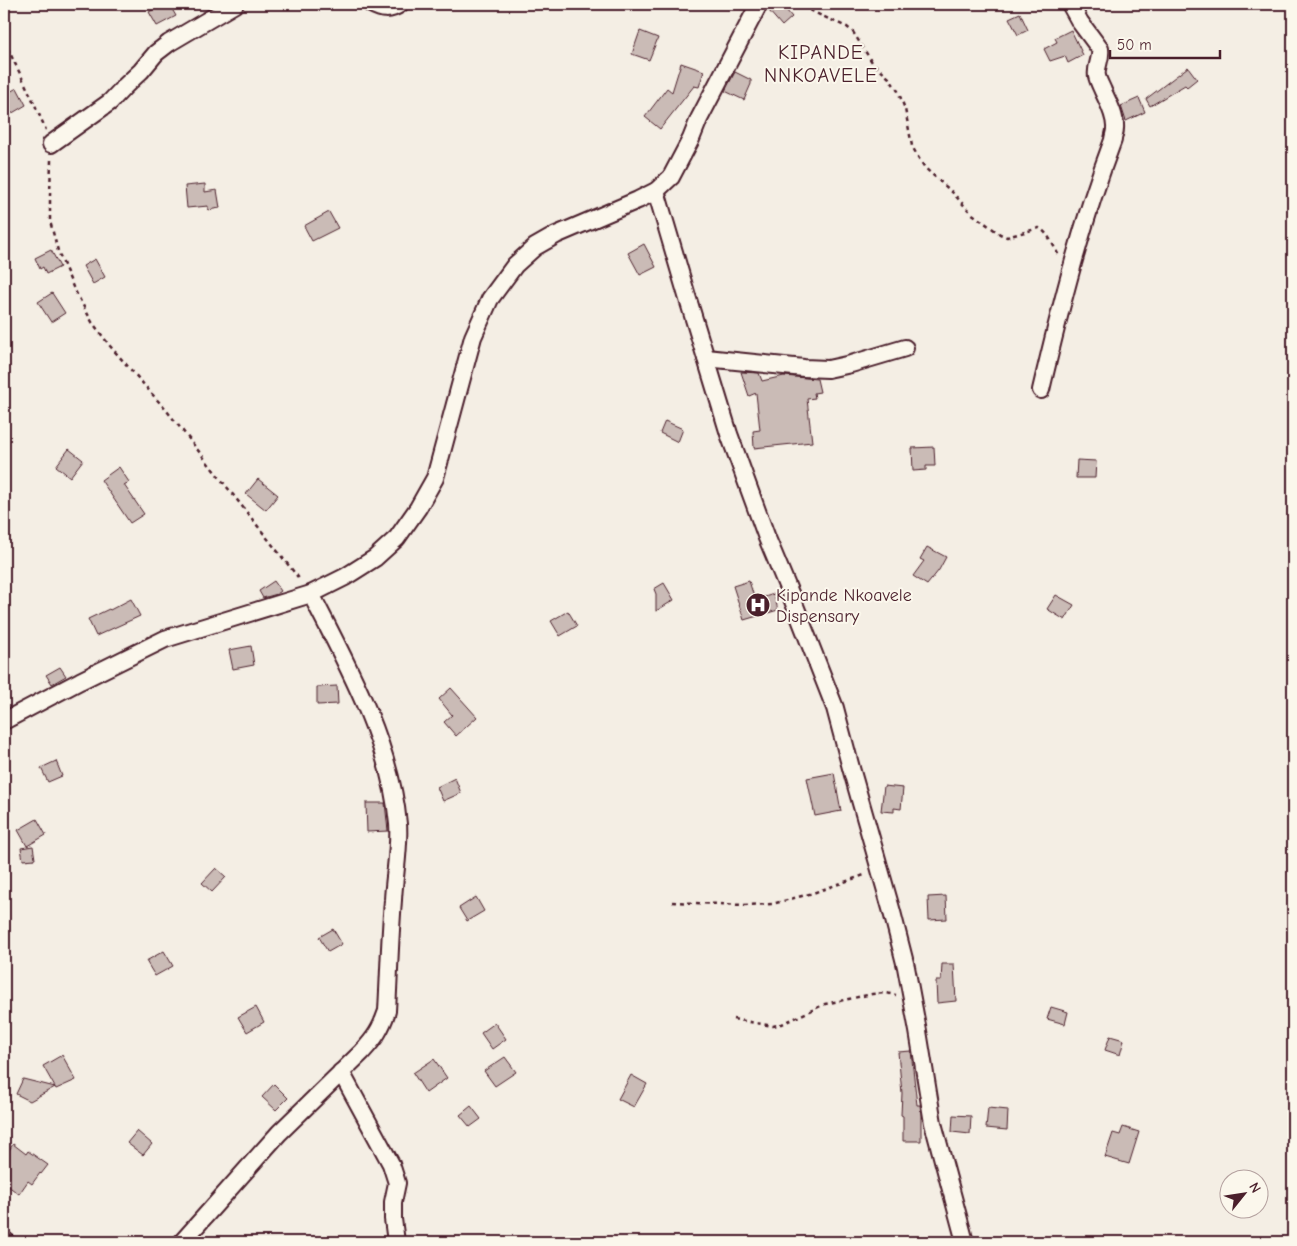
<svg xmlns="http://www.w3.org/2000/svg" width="1297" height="1246" font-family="'Comic Neue',sans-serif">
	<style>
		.building { fill: #cabbb6; stroke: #4a1f2b }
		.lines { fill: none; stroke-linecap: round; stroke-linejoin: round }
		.minor-casing { stroke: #4a1f2b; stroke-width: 20 }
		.path { stroke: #4a1f2b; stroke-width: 2.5; stroke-dasharray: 4 4; stroke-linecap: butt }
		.minor { stroke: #fbf7ec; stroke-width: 16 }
		.labels { text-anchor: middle; stroke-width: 4; stroke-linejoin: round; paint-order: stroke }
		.poi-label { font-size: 18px; fill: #4a1f2b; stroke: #fbf7ec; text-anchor: start }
		.quarter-label { font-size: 20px; letter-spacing: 1px; fill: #4a1f2b; stroke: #fbf7ec }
	</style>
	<rect width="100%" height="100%" fill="#f4eee4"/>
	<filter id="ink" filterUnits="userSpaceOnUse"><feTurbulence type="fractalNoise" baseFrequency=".02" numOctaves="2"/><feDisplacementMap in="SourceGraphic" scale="10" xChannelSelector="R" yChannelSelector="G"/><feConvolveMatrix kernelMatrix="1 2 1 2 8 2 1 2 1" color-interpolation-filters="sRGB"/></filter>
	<g filter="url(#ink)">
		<!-- building -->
		<g class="building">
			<polygon points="163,4 169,4 176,16 157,26 149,12"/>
			<polygon points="777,4 781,4 792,17 782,26 769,11"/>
			<polygon points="1020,13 1028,30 1018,35 1009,18"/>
			<polygon points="1071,30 1083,55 1068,63 1065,56 1050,61 1044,49 1057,42 1055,38"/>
			<polygon points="640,31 658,38 649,60 632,54"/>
			<polygon points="681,63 704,71 699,87 694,86 660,129 645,117 667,88 672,92"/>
			<polygon points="1188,67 1197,79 1187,87 1185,85 1150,106 1146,99"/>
			<polygon points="735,72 751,80 751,84 744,100 725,91"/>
			<polygon points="17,88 26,105 4,118 4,95"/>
			<polygon points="1139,98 1145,112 1126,121 1121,106"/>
			<polygon points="205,184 205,192 217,190 220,208 208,210 208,206 187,208 185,186"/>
			<polygon points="329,212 338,228 312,241 304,226"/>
			<polygon points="644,244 656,267 640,275 628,253"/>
			<polygon points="51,250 60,267 46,274 43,267 40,269 35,258"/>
			<polygon points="95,259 105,277 93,284 83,266"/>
			<polygon points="52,293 65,313 51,322 38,302"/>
			<polygon points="741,372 759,373 762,381 784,376 817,379 820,392 814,393 815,398 807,399 812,442 754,448 753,431 760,430 756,393 749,396"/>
			<polygon points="665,421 683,429 678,442 660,433"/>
			<polygon points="934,447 935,466 926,466 926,470 913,471 912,448"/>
			<polygon points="69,449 83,460 70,477 56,466"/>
			<polygon points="1077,460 1096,461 1095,478 1076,478"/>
			<polygon points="119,467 129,482 124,485 144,514 130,523 101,480"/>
			<polygon points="258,479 278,495 266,510 246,494"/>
			<polygon points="927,547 946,557 939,570 927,585 913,576 924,561 920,559"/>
			<polygon points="274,581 281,591 277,594 263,598 259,591"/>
			<polygon points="749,581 755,600 774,594 778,610 744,620 733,586"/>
			<polygon points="664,583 674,600 656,611 656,594 654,589"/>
			<polygon points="1056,595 1074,605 1065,620 1047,609"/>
			<polygon points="131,599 140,616 96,636 88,619 109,609 110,610"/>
			<polygon points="568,611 577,626 560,636 551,621"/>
			<polygon points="251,646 254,665 233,669 229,650"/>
			<polygon points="60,667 66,676 52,684 46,675"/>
			<polygon points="337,686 338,704 317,705 317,687"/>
			<polygon points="451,688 477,717 456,736 444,722 452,715 439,699"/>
			<polygon points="56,761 62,776 48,782 41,768"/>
			<polygon points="834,773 841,811 815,816 807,778"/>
			<polygon points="455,778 461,793 443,801 437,787"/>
			<polygon points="884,786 903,788 901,809 894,808 894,812 881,811"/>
			<polygon points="366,803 385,803 388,831 367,832"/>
			<polygon points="37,819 46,835 27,846 18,830"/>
			<polygon points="33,846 35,859 23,860 21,848"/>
			<polygon points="216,868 226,877 212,892 202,883"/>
			<polygon points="946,896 947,919 929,920 928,897"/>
			<polygon points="476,897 484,911 467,921 459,908"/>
			<polygon points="333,929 342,944 328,952 319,937"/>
			<polygon points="164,951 173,966 155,976 146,961"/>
			<polygon points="942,964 954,964 956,1001 937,1003 936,981 941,981"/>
			<polygon points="256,1007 264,1022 247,1032 238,1017"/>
			<polygon points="1051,1007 1068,1012 1065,1024 1047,1019"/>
			<polygon points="495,1023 506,1039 492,1049 481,1033"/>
			<polygon points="1110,1036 1124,1040 1120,1055 1105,1050"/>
			<polygon points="911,1051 917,1105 920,1105 921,1113 921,1141 903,1141 903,1116 901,1115 902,1093 898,1052"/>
			<polygon points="62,1055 76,1080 56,1089 43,1066"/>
			<polygon points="505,1057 516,1072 495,1086 484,1071"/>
			<polygon points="434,1059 447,1078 426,1093 413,1073"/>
			<polygon points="631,1075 647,1084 634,1107 618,1099"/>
			<polygon points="23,1079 55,1087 30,1101 16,1094"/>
			<polygon points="274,1084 288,1098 276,1110 262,1097"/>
			<polygon points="471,1106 481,1119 470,1127 460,1115"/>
			<polygon points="988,1108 1008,1110 1007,1130 986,1128"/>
			<polygon points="953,1115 971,1116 970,1134 952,1132"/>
			<polygon points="1123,1127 1139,1132 1129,1164 1105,1157 1113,1133 1120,1135"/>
			<polygon points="137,1131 152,1144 143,1155 127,1143"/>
			<polygon points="13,1144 26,1154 28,1151 48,1165 41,1174 40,1173 32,1184 28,1181 19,1194 4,1183 4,1158"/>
		</g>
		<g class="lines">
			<defs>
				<g id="minor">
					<path d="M 371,4 C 382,10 390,11 400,4"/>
					<polyline points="51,144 110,102 125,86 141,71 156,53 169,43 235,4"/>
					<polyline points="656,191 687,296 729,434 767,538 790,593 835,708 851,768 892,912 906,967 918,1031 933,1123 965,1242"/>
					<polyline points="706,358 804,368 828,369 851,364 905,348"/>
					<path d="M 1041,390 C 1061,305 1082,222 1113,140 C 1113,137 1115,133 1115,129 C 1116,116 1108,102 1103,91 C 1101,86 1098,81 1097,76 C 1095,67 1102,58 1100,49 L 1080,22 L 1070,4"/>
					<polyline points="4,721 80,681 165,639 311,594 345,577 375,558 397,538 418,508 435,478 473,337 490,299 515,265 535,247 556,235 638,200 656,191 671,177 691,139 699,119 759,4"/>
					<polyline points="341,1072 391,1164 397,1183 393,1202 393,1219 396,1242"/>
					<polyline points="4,1240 7,1242"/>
					<path d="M 182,1242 L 279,1133 L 362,1052 C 375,1038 381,1029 387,1011 C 389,974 390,937 393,900 C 394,877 400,847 398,824 C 391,744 347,664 311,594"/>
				</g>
			</defs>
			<!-- minor casing -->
			<use href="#minor" class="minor-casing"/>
			<!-- path -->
			<g class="path">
				<path d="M 795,4 L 847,27 L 853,32 L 872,62 L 889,78 L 898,91 L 905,109 L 912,146 L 918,157 L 925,168 L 952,192 L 971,213 L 1000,234 L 1007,237 L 1039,228 C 1048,232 1054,247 1059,256"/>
				<polyline points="4,41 31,96 46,130"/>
				<polyline points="51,160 50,195 50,221 58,251 73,287 92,322 110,346 167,411 301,581"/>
				<polyline points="672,902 744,905 772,904 813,893 867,874"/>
				<polyline points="733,1019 773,1026 782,1024 825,1004 872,994 885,993 896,995"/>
			</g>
			<!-- minor -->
			<use href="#minor" class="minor"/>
		</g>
	</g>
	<!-- icons -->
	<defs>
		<symbol id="hospital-disc" viewBox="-11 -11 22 22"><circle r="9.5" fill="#4a1f2b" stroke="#fbf7ec"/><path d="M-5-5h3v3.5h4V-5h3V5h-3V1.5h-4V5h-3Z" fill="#fff"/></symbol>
	</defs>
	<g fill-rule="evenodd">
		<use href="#hospital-disc" x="744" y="591" width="28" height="28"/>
	</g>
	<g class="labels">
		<!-- poi labels -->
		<g class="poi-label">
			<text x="776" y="601">Kipande Nkoavele<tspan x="776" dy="21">Dispensary</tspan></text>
		</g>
		<!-- quarter labels -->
		<g class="quarter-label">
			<text x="821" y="59">KIPANDE<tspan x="821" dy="23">NNKOAVELE</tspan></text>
		</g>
	</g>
	<!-- margin -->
	<rect width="1297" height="1246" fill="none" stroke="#fbf7ec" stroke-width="20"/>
	<rect x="10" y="10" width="1277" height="1226" fill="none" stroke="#4a1f2b" stroke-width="2" filter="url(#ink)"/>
	<!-- north arrow -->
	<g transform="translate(1244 1194) rotate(60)"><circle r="24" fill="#fbf7ec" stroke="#b4a19f"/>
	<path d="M0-4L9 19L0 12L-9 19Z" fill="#4a1f2b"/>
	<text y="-8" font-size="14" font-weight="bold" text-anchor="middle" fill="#4a1f2b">N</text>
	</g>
	<!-- scale -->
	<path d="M1110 50v8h110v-8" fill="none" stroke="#4a1f2b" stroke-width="2.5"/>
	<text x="1117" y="50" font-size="15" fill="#4a1f2b" stroke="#fbf7ec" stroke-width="4" paint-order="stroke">50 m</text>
</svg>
